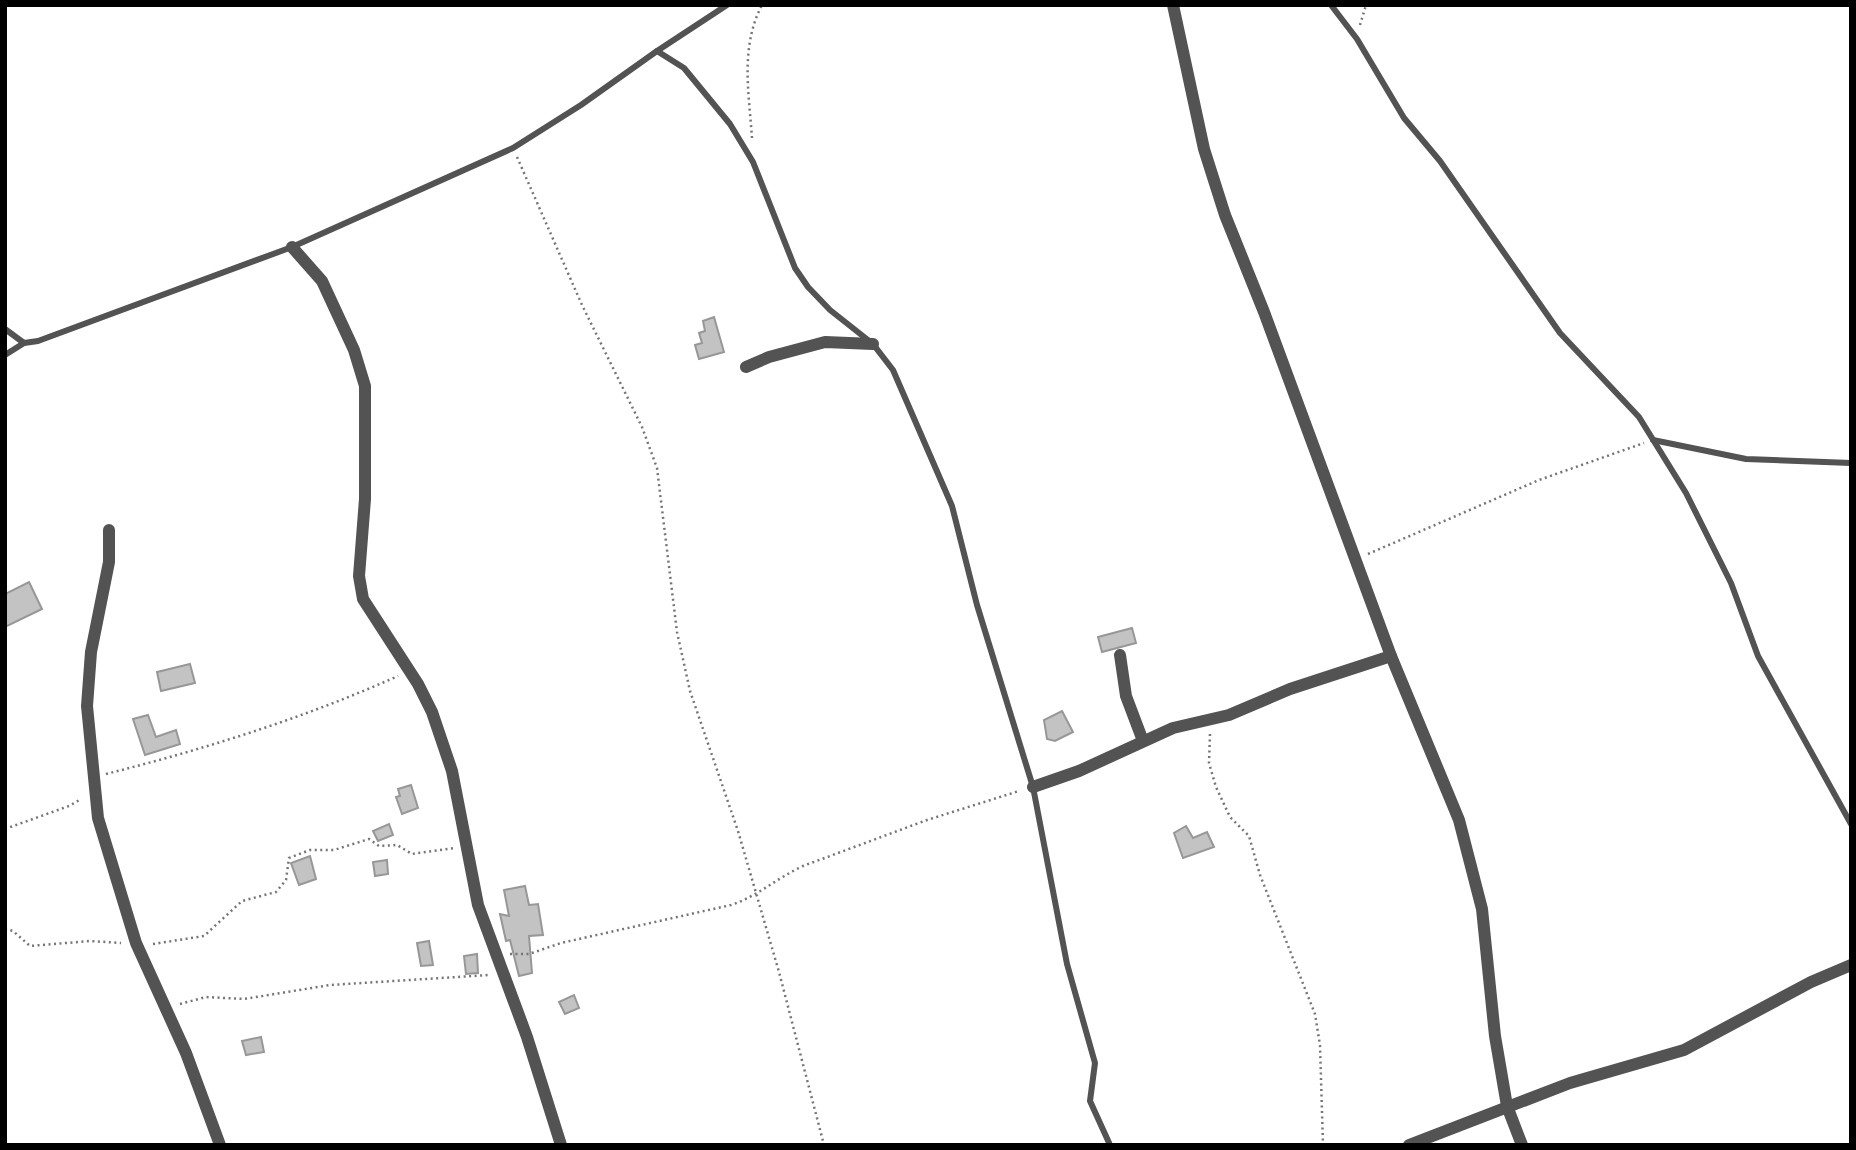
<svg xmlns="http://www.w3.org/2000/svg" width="1856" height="1150" font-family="'Public Sans',sans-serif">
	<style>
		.building { fill: #c3c3c3; stroke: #979797; stroke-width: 2 }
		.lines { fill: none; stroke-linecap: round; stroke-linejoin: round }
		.path { stroke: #757575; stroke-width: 2.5; stroke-dasharray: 2 3.5; stroke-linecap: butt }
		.lane { stroke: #535353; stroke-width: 6 }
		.street { stroke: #535353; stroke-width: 12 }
	</style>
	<rect width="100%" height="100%" fill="#fff"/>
	<!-- building -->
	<g class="building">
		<polygon points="714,317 724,352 699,359 695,345 702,343 699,333 705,331 703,321"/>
		<polygon points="29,582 42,609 5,627 5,594"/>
		<polygon points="1132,628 1136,643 1102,652 1098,637"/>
		<polygon points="190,664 195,683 161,691 157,672"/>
		<polygon points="1062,711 1073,732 1055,741 1047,739 1044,720"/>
		<polygon points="148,715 156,737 176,730 180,744 145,755 133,719"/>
		<polygon points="411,785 418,808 402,814 396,797 400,796 398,789"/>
		<polygon points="389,824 393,835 378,841 373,831"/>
		<polygon points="1186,826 1193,838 1207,832 1214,847 1183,858 1174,833"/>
		<polygon points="310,856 316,879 299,885 291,863"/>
		<polygon points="387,860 388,874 375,876 373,862"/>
		<polygon points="525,886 529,905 538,904 543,935 529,936 532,973 519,976 510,940 506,941 500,914 509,916 504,890"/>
		<polygon points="429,941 433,965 421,966 417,943"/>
		<polygon points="477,954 478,973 466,974 464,956"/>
		<polygon points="574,995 579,1008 565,1014 559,1002"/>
		<polygon points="261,1037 264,1052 246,1055 242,1041"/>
	</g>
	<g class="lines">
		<!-- path -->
		<g class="path">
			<polyline points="1360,25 1366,5"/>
			<path d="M 752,138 C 749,93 740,47 762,5"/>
			<polyline points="517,157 582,305 642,427 657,468 677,632 690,691 738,831 779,972 824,1145"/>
			<polyline points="1368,554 1539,480 1644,443"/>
			<polyline points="1210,734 1209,763 1216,787 1230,817 1249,836 1260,875 1315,1014 1320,1045 1323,1145"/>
			<path d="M 106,774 C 205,749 304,718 398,676"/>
			<polyline points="5,829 69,806 81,799"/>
			<polyline points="5,929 13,931 30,946 90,941 121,943"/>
			<polyline points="153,944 204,936 242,901 276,892 286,880 289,858 310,850 334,850 369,839 379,846 397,845 412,854 454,848"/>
			<path d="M 510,954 L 529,954 L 561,943 L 731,905 C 758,896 777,878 803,866 L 927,820 L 1019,791"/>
			<polyline points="180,1004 206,997 244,999 330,985 489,975"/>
		</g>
		<!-- lane -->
		<g class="lane">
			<polyline points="1331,5 1357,39 1404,118 1440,161 1560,333 1639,417 1686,493 1731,583 1758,656 1851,824"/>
			<polyline points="657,51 727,5"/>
			<polyline points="5,329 24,343 38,341 292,247 513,148 581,105 657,51 684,68 730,124 753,162 795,268 808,287 830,310 873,344 893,370 952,506 977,605 1033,787 1067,964 1095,1063 1090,1101 1110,1145"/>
			<polyline points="5,355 24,343"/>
			<polyline points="1653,440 1746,459 1851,463"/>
		</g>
		<!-- street -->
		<g class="street">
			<polyline points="1173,5 1204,149 1225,215 1264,312 1391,656 1459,820 1482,909 1495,1036 1507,1106 1522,1145"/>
			<polyline points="292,247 322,281 354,350 365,386 365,499 359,576 363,599 418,684 432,712 452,771 478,905 527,1037 561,1145"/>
			<polyline points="746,367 769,357 825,342 873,344"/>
			<polyline points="109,530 109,562 91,652 87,706 98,818 136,943 186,1053 220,1145"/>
			<polyline points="1120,655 1126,696 1143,741"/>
			<polyline points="1033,787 1079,771 1173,728 1229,715 1290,689 1391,656"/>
			<polyline points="1409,1145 1570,1083 1684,1050 1811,982 1851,965"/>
		</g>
	</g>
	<!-- border -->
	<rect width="1856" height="1150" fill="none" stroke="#000000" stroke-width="14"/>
</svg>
